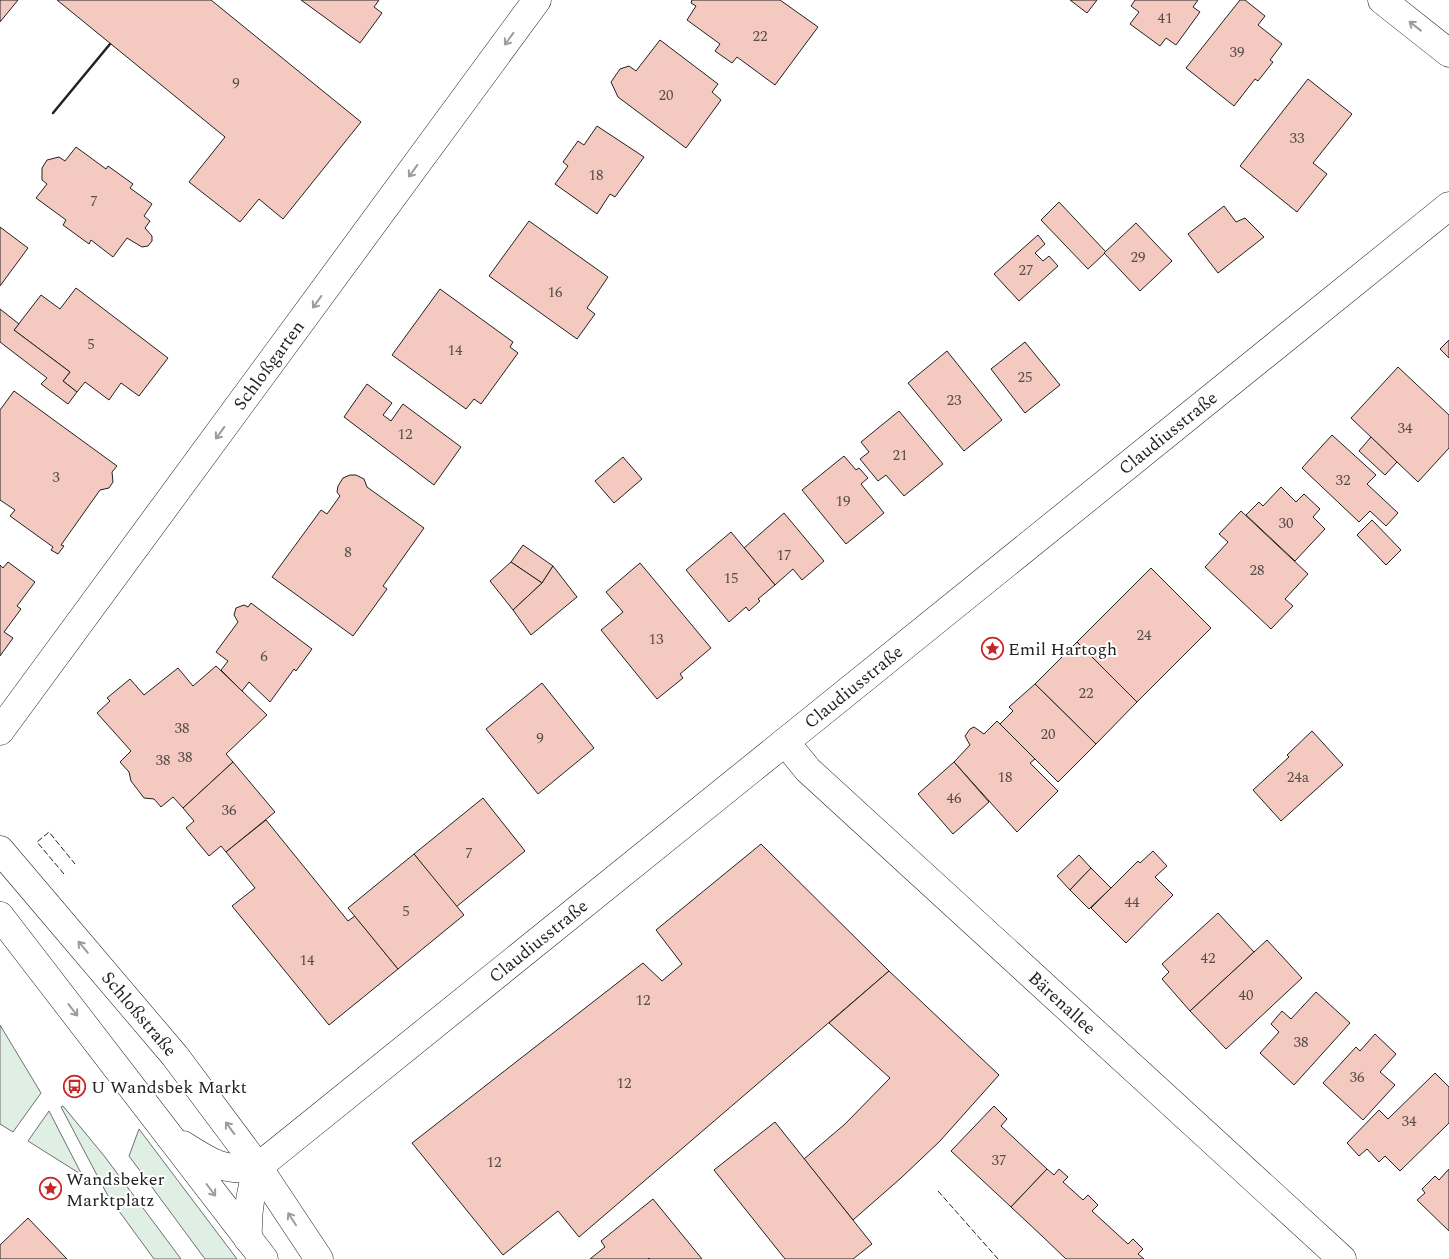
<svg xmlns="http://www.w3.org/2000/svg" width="1449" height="1259" font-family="Spectral,serif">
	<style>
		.green { fill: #e0efe3; stroke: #6f6f6f }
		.building { fill: #f3c9c0; stroke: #222 }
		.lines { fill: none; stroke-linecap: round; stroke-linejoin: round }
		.minor-casing { stroke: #222; stroke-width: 29 }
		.tertiary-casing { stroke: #222; stroke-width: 29 }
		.secondary-casing { stroke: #222; stroke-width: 29 }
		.minor { stroke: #fff; stroke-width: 28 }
		.tertiary { stroke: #fff; stroke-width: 28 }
		.secondary { stroke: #fff; stroke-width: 28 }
		.fence { stroke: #222; stroke-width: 1; stroke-dasharray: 6 2.5; stroke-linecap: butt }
		.wall { stroke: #222; stroke-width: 2.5 }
		.oneway { stroke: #9c9c9c }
		.labels { text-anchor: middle; stroke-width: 4; stroke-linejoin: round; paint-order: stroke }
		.number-label { font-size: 15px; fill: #564c4a }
		.street-label { font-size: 18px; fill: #222; stroke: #fff }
		.poi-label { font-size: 18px; fill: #222; stroke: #fff; text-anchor: start }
	</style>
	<rect width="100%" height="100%" fill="#fff"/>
	<!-- green -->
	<g class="green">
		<polygon points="0,1025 41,1093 13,1132 0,1124"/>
		<polygon points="63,1106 105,1157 181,1259 154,1259 108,1196 61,1107"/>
		<polygon points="49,1111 82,1175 28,1141"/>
		<polygon points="139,1129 237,1259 205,1259 129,1156"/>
	</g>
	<!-- building -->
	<g class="building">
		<polygon points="0,0 18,0 0,22"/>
		<polygon points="57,0 211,0 361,122 283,219 259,199 240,222 189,182 225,137"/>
		<polygon points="301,0 379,0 374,7 382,13 360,43"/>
		<polygon points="692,0 780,0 818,27 775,85 737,57 732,63 715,51 720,44 687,20 696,6 691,3"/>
		<polygon points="1070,0 1097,0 1087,13"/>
		<polygon points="1135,0 1198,0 1193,7 1200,12 1176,45 1166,38 1160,46 1130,24 1139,12 1131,6"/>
		<polygon points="1240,0 1245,0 1265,16 1258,25 1282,44 1270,60 1273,62 1258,81 1255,79 1234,106 1186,68"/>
		<polygon points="660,40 718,84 712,92 721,100 686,148 618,97 611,82 620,69 629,66 636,71"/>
		<polygon points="1308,79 1352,114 1313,163 1327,174 1297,212 1240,166"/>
		<polygon points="597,126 644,157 615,197 610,194 597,214 555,184 568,166 563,162 578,141 584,145"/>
		<polygon points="76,147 106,169 108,166 133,184 130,188 152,204 144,216 150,221 145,228 152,236 152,241 148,246 142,247 127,238 113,257 91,240 89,244 63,225 66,220 36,198 47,184 42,180 42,168 47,160 59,157 65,161"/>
		<polygon points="1059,202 1106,252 1088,269 1041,220"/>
		<polygon points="1224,206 1236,222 1245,218 1264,237 1218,273 1188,234"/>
		<polygon points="529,221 608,277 587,308 595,314 577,339 489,276"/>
		<polygon points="1136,223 1172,261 1140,291 1104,253"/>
		<polygon points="0,227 28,248 0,286"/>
		<polygon points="1038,235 1045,244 1035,253 1043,261 1049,256 1058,266 1019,301 994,274"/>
		<polygon points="76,288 168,358 139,396 121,383 109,400 85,382 77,392 63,381 70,372 14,330 41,295 60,309"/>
		<polygon points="440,289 513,342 510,347 518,353 481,404 474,399 466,409 392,355"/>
		<polygon points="0,309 19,324 14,330 70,372 63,381 77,392 68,404 41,384 47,378 0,342"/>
		<polygon points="1449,340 1449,358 1440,349"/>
		<polygon points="1025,342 1060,385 1025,413 991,369"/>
		<polygon points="947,351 1002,420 964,451 908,383"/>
		<polygon points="1398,367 1449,415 1449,448 1418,482 1351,418"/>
		<polygon points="367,384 392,403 383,415 391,421 403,404 461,447 434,485 344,417"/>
		<polygon points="14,391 117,466 112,472 113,482 109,488 100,490 61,545 64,546 58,554 51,550 53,547 10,516 15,510 0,500 0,410"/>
		<polygon points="899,411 943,464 904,496 886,475 878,481 860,459 869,452 861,442"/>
		<polygon points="1332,435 1376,475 1367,484 1398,513 1386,526 1370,511 1359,522 1302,468"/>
		<polygon points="1371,437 1397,462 1385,475 1359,451"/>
		<polygon points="844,456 856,470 859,468 868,478 861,484 884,513 846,544 802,490"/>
		<polygon points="623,457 642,479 614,503 595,481"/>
		<polygon points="350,475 356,475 364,479 367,487 424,528 383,586 387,589 353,636 272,577 321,510 327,514 340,496 337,492 338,486 343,478"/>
		<polygon points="1281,487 1296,502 1304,494 1320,509 1313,517 1325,529 1295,561 1246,515 1259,502 1263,506"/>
		<polygon points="1241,511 1308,574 1285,599 1293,606 1271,629 1205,567 1228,542 1219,534"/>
		<polygon points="784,513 824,561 802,580 793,569 775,585 744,548"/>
		<polygon points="1372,520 1401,550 1386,565 1357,535"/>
		<polygon points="731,532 775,585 758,599 760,601 749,611 746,607 729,622 686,570"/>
		<polygon points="523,545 553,566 542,583 511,562"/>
		<polygon points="8,562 35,582 17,606 21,609 4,632 13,638 0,656 0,565 3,568"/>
		<polygon points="511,562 542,583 513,610 490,581"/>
		<polygon points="640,563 711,648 680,674 683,678 657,699 601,630 623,612 606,592"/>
		<polygon points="553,566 577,597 531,635 513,610 542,583"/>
		<polygon points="1151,568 1211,628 1137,702 1077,642"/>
		<polygon points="251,603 312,649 296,671 294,669 270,702 249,682 242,691 221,670 228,661 216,652 238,622 234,615 236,608 244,605 248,607"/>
		<polygon points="1077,642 1137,702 1096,744 1035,684"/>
		<polygon points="216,666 267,715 226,754 233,762 183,808 173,797 161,807 154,799 144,798 131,781 129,772 120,762 131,751 97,713 110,701 107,698 130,679 144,695 178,668 193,686"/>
		<polygon points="542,683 594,748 538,794 486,729"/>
		<polygon points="1035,684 1096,744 1058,782 1000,724 1013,711 1009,707"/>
		<polygon points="997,721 1035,759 1030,763 1058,791 1017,832 954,762 970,745 965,736 970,729 974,727 984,734"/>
		<polygon points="1312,731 1343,765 1281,821 1253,790 1289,757 1287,755"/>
		<polygon points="233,762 275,812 226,852 221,846 209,856 186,828 194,821 183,808"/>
		<polygon points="954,762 989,802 953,834 918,794"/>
		<polygon points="483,798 525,851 456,907 414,854"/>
		<polygon points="266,820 348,921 355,916 398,969 329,1025 232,906 255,888 226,852"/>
		<polygon points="761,844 889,971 579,1237 558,1211 503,1255 412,1143 643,963 662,981 682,964 656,930"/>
		<polygon points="1153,851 1167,866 1155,877 1173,895 1126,943 1091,908 1138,861 1140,863"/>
		<polygon points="414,854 464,915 398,969 348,908"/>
		<polygon points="1079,855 1091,868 1070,890 1057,876"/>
		<polygon points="1091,868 1111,888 1089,909 1070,890"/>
		<polygon points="1218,913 1254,952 1190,1011 1162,979 1169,972 1162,964"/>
		<polygon points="1267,940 1302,978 1226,1049 1190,1011"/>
		<polygon points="889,971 999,1075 940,1141 901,1178 853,1220 804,1159 845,1124 890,1078 829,1023"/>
		<polygon points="1316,992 1350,1023 1294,1085 1260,1053 1279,1032 1271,1024 1282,1011 1291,1019"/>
		<polygon points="1375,1034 1396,1054 1380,1072 1395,1085 1363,1120 1323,1083 1356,1047 1360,1051"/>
		<polygon points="1435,1073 1449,1087 1449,1123 1400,1171 1385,1156 1379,1162 1367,1149 1359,1156 1347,1143 1379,1110 1388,1119"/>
		<polygon points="994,1106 1007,1119 1001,1126 1047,1169 1011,1207 951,1151"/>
		<polygon points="775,1122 872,1244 853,1259 785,1259 714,1170"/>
		<polygon points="1047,1169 1054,1175 1059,1169 1068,1177 1063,1182 1083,1200 1088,1195 1098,1205 1092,1211 1128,1244 1133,1239 1143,1249 1138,1254 1144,1259 1066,1259 1042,1236 1011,1207"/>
		<polygon points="1449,1169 1449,1231 1417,1200 1425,1193 1422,1189 1435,1176 1439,1180"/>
		<polygon points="653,1199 702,1259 650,1259 649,1258 648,1259 590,1259 605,1247 601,1241"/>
		<polygon points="28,1218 67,1259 0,1259 0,1245"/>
	</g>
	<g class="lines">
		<defs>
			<g id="minor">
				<polyline points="1382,0 1449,53"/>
				<path id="s1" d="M 0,731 L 537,0"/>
				<path id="s2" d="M 785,742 L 1449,206"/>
			</g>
			<g id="tertiary">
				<path id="s3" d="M 258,1167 L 785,742 L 808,770 L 1342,1259"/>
			</g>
			<g id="secondary">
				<path id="s4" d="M 0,850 L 175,1056 L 258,1167 L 319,1259"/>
				<polyline points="0,916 264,1259"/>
				<path d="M 183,1145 C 209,1162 226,1173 258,1167"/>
				<path d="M 248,1239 C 247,1214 250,1191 258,1167"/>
			</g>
		</defs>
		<!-- minor casing -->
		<use href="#minor" class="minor-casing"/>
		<!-- tertiary casing -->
		<use href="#tertiary" class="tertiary-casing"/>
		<!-- secondary casing -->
		<use href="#secondary" class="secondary-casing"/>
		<!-- minor -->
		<use href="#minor" class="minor"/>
		<!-- tertiary -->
		<use href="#tertiary" class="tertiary"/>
		<!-- secondary -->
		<use href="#secondary" class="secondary"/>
		<!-- fence -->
		<g class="fence">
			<polyline points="64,874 37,842 49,832 75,864"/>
			<polyline points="938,1191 998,1259"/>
		</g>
		<!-- wall -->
		<polyline class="wall" points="53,113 110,44"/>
	</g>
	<!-- one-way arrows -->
	<defs><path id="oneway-shaft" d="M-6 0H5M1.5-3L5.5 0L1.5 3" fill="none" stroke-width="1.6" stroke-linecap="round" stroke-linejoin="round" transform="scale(1.25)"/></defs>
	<g class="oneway">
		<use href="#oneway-shaft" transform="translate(1415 26) rotate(-142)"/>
		<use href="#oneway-shaft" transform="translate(509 39) rotate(126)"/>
		<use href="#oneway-shaft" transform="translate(413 171) rotate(126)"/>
		<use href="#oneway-shaft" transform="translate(317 302) rotate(126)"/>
		<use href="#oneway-shaft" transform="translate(220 433) rotate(126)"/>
		<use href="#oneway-shaft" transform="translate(83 947) rotate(-130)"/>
		<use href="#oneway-shaft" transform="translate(73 1010) rotate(52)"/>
		<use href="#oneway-shaft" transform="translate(230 1128) rotate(-126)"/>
		<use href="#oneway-shaft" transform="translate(211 1190) rotate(53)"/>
		<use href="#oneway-shaft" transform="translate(292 1219) rotate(-123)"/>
	</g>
	<!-- icons -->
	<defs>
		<symbol id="sight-ring" viewBox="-11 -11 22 22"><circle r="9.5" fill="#fff" stroke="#c62828" stroke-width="1.5"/><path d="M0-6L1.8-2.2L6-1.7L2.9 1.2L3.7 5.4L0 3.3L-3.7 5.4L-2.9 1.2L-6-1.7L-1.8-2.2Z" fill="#c62828"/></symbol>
		<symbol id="bus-ring" viewBox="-11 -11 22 22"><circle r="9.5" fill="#fff" stroke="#c62828" stroke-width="1.5"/><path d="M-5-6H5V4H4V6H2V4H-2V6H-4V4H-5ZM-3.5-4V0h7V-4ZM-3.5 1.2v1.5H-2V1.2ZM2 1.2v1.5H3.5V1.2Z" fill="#c62828"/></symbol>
	</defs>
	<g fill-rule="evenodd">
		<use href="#sight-ring" x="980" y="636" width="25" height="25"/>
		<use href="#bus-ring" x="62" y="1074" width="25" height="25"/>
		<use href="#sight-ring" x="38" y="1176" width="25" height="25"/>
	</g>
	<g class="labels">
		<!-- number labels -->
		<g class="number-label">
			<text x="1165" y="23">41</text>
			<text x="760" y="41">22</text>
			<text x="1237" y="57">39</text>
			<text x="236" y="88">9</text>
			<text x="666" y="100">20</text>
			<text x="1297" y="143">33</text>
			<text x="596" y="180">18</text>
			<text x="94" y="206">7</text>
			<text x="1138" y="262">29</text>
			<text x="1026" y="275">27</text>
			<text x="555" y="297">16</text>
			<text x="91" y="349">5</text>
			<text x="455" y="355">14</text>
			<text x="1025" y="382">25</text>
			<text x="954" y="405">23</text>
			<text x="1405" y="433">34</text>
			<text x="405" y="439">12</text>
			<text x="900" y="460">21</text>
			<text x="56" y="482">3</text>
			<text x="1343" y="485">32</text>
			<text x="843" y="506">19</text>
			<text x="1286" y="528">30</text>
			<text x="348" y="557">8</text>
			<text x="784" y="560">17</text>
			<text x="1257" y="575">28</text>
			<text x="731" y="583">15</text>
			<text x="1144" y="640">24</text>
			<text x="656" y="644">13</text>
			<text x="264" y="661">6</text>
			<text x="1086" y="698">22</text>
			<text x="182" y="733">38</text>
			<text x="1048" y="739">20</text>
			<text x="540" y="743">9</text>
			<text x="185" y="762">38</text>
			<text x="163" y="765">38</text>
			<text x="1005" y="782">18</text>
			<text x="1298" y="782">24a</text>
			<text x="954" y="803">46</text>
			<text x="229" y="815">36</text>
			<text x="469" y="858">7</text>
			<text x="1132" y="907">44</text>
			<text x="406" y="916">5</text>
			<text x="1208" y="963">42</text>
			<text x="307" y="965">14</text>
			<text x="1246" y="1000">40</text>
			<text x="643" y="1005">12</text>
			<text x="1301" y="1047">38</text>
			<text x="1357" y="1082">36</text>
			<text x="624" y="1088">12</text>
			<text x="1409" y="1126">34</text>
			<text x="999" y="1165">37</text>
			<text x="494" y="1167">12</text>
		</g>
		<!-- street labels -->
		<g class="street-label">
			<text dy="6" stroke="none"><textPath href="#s1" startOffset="454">Schloßgarten</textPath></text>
			<text dy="6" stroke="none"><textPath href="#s2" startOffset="492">Claudiusstraße</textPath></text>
			<text dy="6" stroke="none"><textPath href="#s2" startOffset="88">Claudiusstraße</textPath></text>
			<text dy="6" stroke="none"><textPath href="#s3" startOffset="360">Claudiusstraße</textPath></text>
			<text dy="6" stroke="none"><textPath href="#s3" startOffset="1058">Bärenallee</textPath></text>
			<text dy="6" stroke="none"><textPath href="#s4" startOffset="215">Schloßstraße</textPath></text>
		</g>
		<!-- poi labels -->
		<g class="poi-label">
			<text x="1008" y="655">Emil Hartogh</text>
			<text x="91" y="1093">U Wandsbek Markt</text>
			<text x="66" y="1185">Wandsbeker<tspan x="66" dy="21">Marktplatz</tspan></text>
		</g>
	</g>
</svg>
